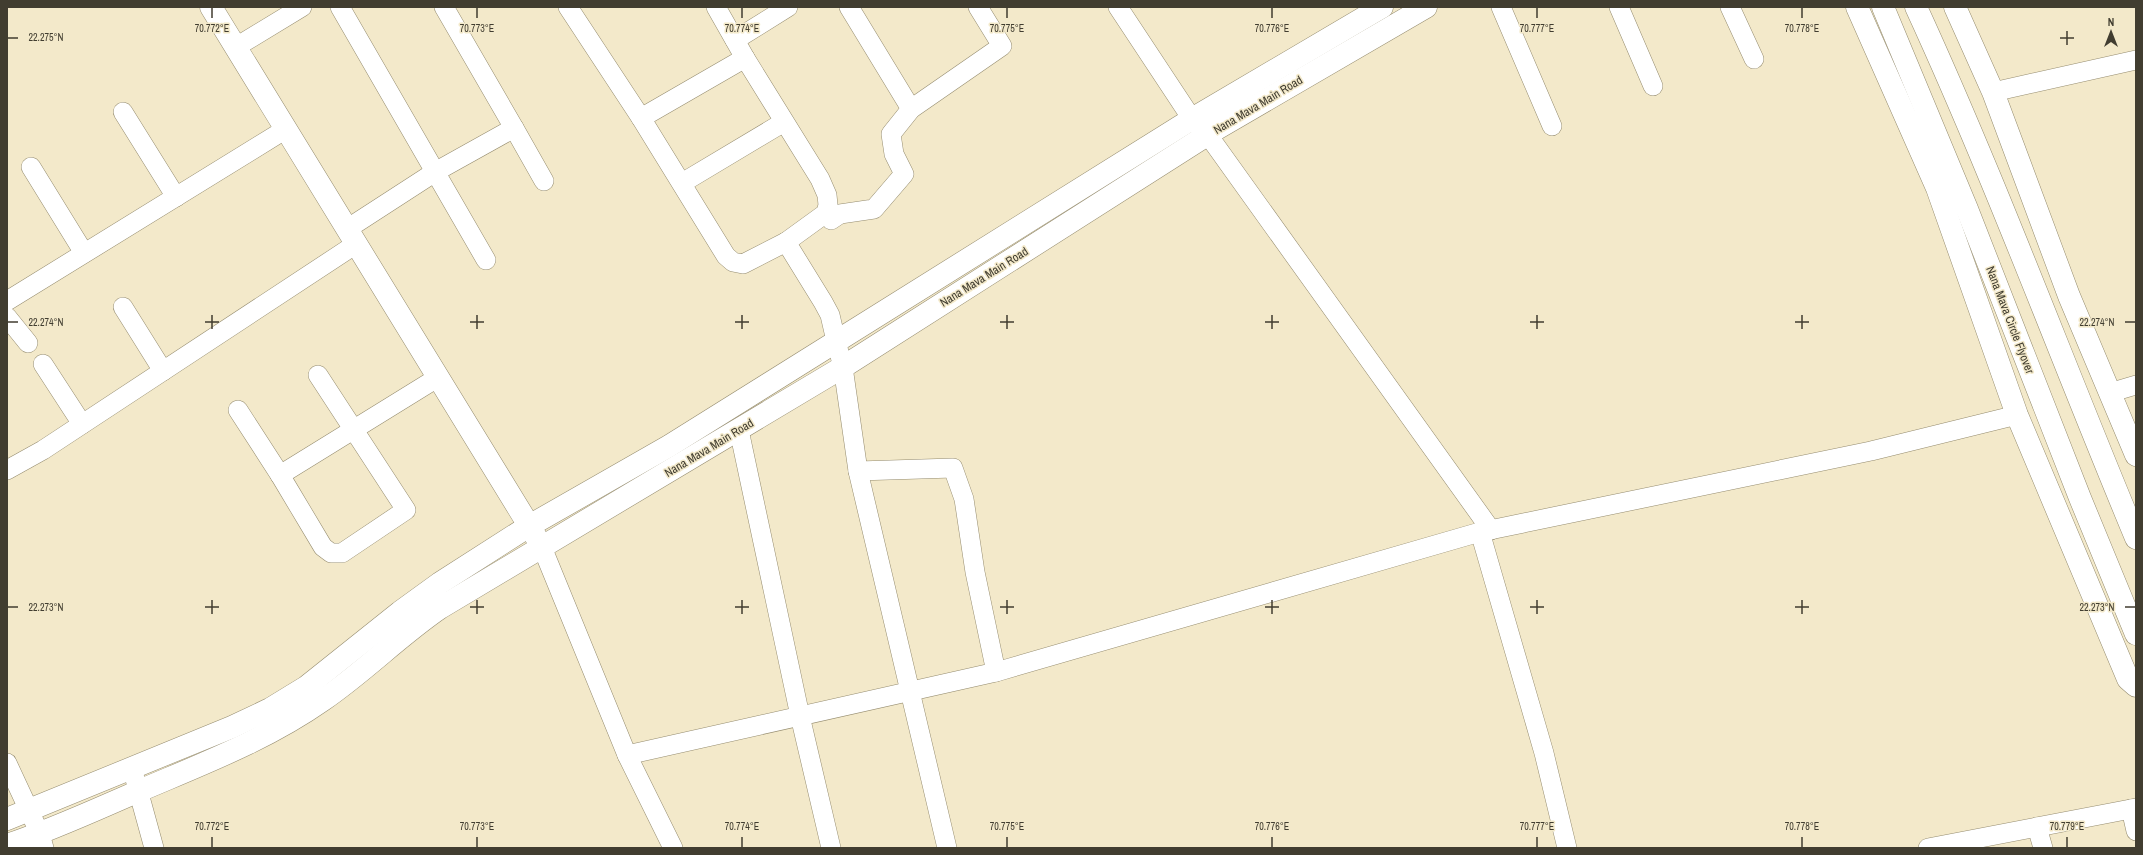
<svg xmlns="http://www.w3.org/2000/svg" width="2143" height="855" font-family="'Archivo Narrow',sans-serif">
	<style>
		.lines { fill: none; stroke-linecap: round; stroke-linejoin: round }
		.street-casing { stroke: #958c6f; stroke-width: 20 }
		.secondary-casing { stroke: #958c6f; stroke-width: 23 }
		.highway-casing { stroke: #958c6f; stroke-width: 23 }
		.street { stroke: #fff; stroke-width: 19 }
		.secondary { stroke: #fff; stroke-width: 22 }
		.highway { stroke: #fff; stroke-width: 22 }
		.ticks { fill: none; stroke: #413d30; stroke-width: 1.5 }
		.labels { text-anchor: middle; stroke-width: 3; stroke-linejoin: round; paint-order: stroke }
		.street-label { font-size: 12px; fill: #413d30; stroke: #f3e9ca }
		.ticks-label { font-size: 10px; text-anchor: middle; fill: #413d30; stroke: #f3e9ca; stroke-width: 3; stroke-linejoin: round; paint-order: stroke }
	</style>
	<rect width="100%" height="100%" fill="#f3e9ca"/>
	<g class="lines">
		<defs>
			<g id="street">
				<polyline points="340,7 486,260"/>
				<polyline points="568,7 641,118 726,256 733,262 743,264 786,242 823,302 830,315 836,341 843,367 858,471 947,848"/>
				<polyline points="849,7 911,109"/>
				<polyline points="1118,7 1192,119 1208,135 1491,530"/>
				<polyline points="1501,7 1552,126"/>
				<polyline points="1619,7 1653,86"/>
				<polyline points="1730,7 1754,59"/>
				<polyline points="735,40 788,7"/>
				<polyline points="236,47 302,7"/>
				<polyline points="745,58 820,179 827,195 828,205 826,213 786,242"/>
				<polyline points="1993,92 2136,60"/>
				<polyline points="123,112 176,197"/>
				<polyline points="641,118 745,58 716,7"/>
				<polyline points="514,128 544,181"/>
				<polyline points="31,167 84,253"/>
				<polyline points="682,183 784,122"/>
				<polyline points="831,220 840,214 874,209 904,174 894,154 891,134 911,109 1002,46 978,7"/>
				<polyline points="347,229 435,172 514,128 444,7"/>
				<polyline points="7,301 286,129"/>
				<polyline points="123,307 163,371"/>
				<polyline points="7,317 28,343"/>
				<polyline points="43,364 82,424"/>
				<polyline points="2109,393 2136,385"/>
				<polyline points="238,410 280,475 437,378"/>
				<polyline points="739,430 800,716 831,848"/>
				<polyline points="7,470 43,450 356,244"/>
				<polyline points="858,471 953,468 964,499 975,572 996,672"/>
				<polyline points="280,475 323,547 331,553 342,553 406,510 318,375"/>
				<polyline points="1480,532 1544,753 1567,848"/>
				<polyline points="542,547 627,755 673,848"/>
				<polyline points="627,755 996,672 1480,532 1871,451 2017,415"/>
				<polyline points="7,763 40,834 44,848"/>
				<polyline points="132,768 154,848"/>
				<polyline points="2131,809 2136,831"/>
				<polyline points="2037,827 2043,848"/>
				<polyline points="1928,848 2136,808"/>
			</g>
			<g id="secondary">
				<polyline points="211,7 536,537"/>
				<polyline points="1857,7 1937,188 2017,415 2128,679 2136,686"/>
				<polyline points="1955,7 1993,92 2069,296 2136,455"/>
				<polyline points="7,819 232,727 270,709 306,687 400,612 440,583 529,526 669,446 1192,119 1382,7"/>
				<path d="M 7,845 C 52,830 95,810 139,791 C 202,764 266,740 323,700 C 364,672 399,636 440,608 L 843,367 L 1218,128 L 1426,7"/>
			</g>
			<g id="highway">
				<polyline points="1883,7 1967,209 2080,498 2136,634"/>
				<path d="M 1916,7 C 1996,181 2062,361 2136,538"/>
			</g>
		</defs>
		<!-- street casing -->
		<use href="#street" class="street-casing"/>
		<!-- secondary casing -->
		<use href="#secondary" class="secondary-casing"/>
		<!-- highway casing -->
		<use href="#highway" class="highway-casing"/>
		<!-- street -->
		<use href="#street" class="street"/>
		<!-- secondary -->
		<use href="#secondary" class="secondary"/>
		<!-- highway -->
		<use href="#highway" class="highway"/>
	</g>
	<!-- ticks -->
	<path class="ticks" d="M 212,8 L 212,18M 477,8 L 477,18M 742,8 L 742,18M 1007,8 L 1007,18M 1272,8 L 1272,18M 1537,8 L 1537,18M 1802,8 L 1802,18M 2067,31 L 2067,45M 8,38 L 18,38M 2060,38 L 2074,38M 212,315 L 212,329M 477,315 L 477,329M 742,315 L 742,329M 1007,315 L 1007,329M 1272,315 L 1272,329M 1537,315 L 1537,329M 1802,315 L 1802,329M 8,322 L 18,322M 205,322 L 219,322M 470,322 L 484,322M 735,322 L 749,322M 1000,322 L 1014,322M 1265,322 L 1279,322M 1530,322 L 1544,322M 1795,322 L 1809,322M 2125,322 L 2135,322M 212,600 L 212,614M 477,600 L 477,614M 742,600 L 742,614M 1007,600 L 1007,614M 1272,600 L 1272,614M 1537,600 L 1537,614M 1802,600 L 1802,614M 8,607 L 18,607M 205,607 L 219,607M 470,607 L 484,607M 735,607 L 749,607M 1000,607 L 1014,607M 1265,607 L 1279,607M 1530,607 L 1544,607M 1795,607 L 1809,607M 2125,607 L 2135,607M 212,837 L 212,847M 477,837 L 477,847M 742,837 L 742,847M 1007,837 L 1007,847M 1272,837 L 1272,847M 1537,837 L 1537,847M 1802,837 L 1802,847M 2067,837 L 2067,847"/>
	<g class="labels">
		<!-- street labels -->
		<g class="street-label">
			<text transform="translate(1258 105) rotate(-31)" y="4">Nana Mava Main Road</text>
			<text transform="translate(984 277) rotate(-32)" y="4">Nana Mava Main Road</text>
			<text transform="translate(2010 320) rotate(69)" y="4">Nana Mava Circle Flyover</text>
			<text transform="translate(709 448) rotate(-31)" y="4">Nana Mava Main Road</text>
		</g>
	</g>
	<g class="ticks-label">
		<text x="212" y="32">70.772°E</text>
		<text x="477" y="32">70.773°E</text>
		<text x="742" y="32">70.774°E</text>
		<text x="1007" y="32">70.775°E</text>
		<text x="1272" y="32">70.776°E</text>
		<text x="1537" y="32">70.777°E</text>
		<text x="1802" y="32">70.778°E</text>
		<text x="46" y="41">22.275°N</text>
		<text x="46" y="326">22.274°N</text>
		<text x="2097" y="326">22.274°N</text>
		<text x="46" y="611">22.273°N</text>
		<text x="2097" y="611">22.273°N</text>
		<text x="212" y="830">70.772°E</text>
		<text x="477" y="830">70.773°E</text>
		<text x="742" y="830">70.774°E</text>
		<text x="1007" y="830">70.775°E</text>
		<text x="1272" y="830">70.776°E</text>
		<text x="1537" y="830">70.777°E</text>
		<text x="1802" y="830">70.778°E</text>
		<text x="2067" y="830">70.779°E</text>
	</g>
	<!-- border -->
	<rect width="2143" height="855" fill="none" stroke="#413d30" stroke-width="16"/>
	<!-- north arrow -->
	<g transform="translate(2111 32)" stroke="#f3e9ca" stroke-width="3" paint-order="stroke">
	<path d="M0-3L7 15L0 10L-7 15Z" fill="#413d30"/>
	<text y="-6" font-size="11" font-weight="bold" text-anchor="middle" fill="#413d30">N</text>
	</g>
</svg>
